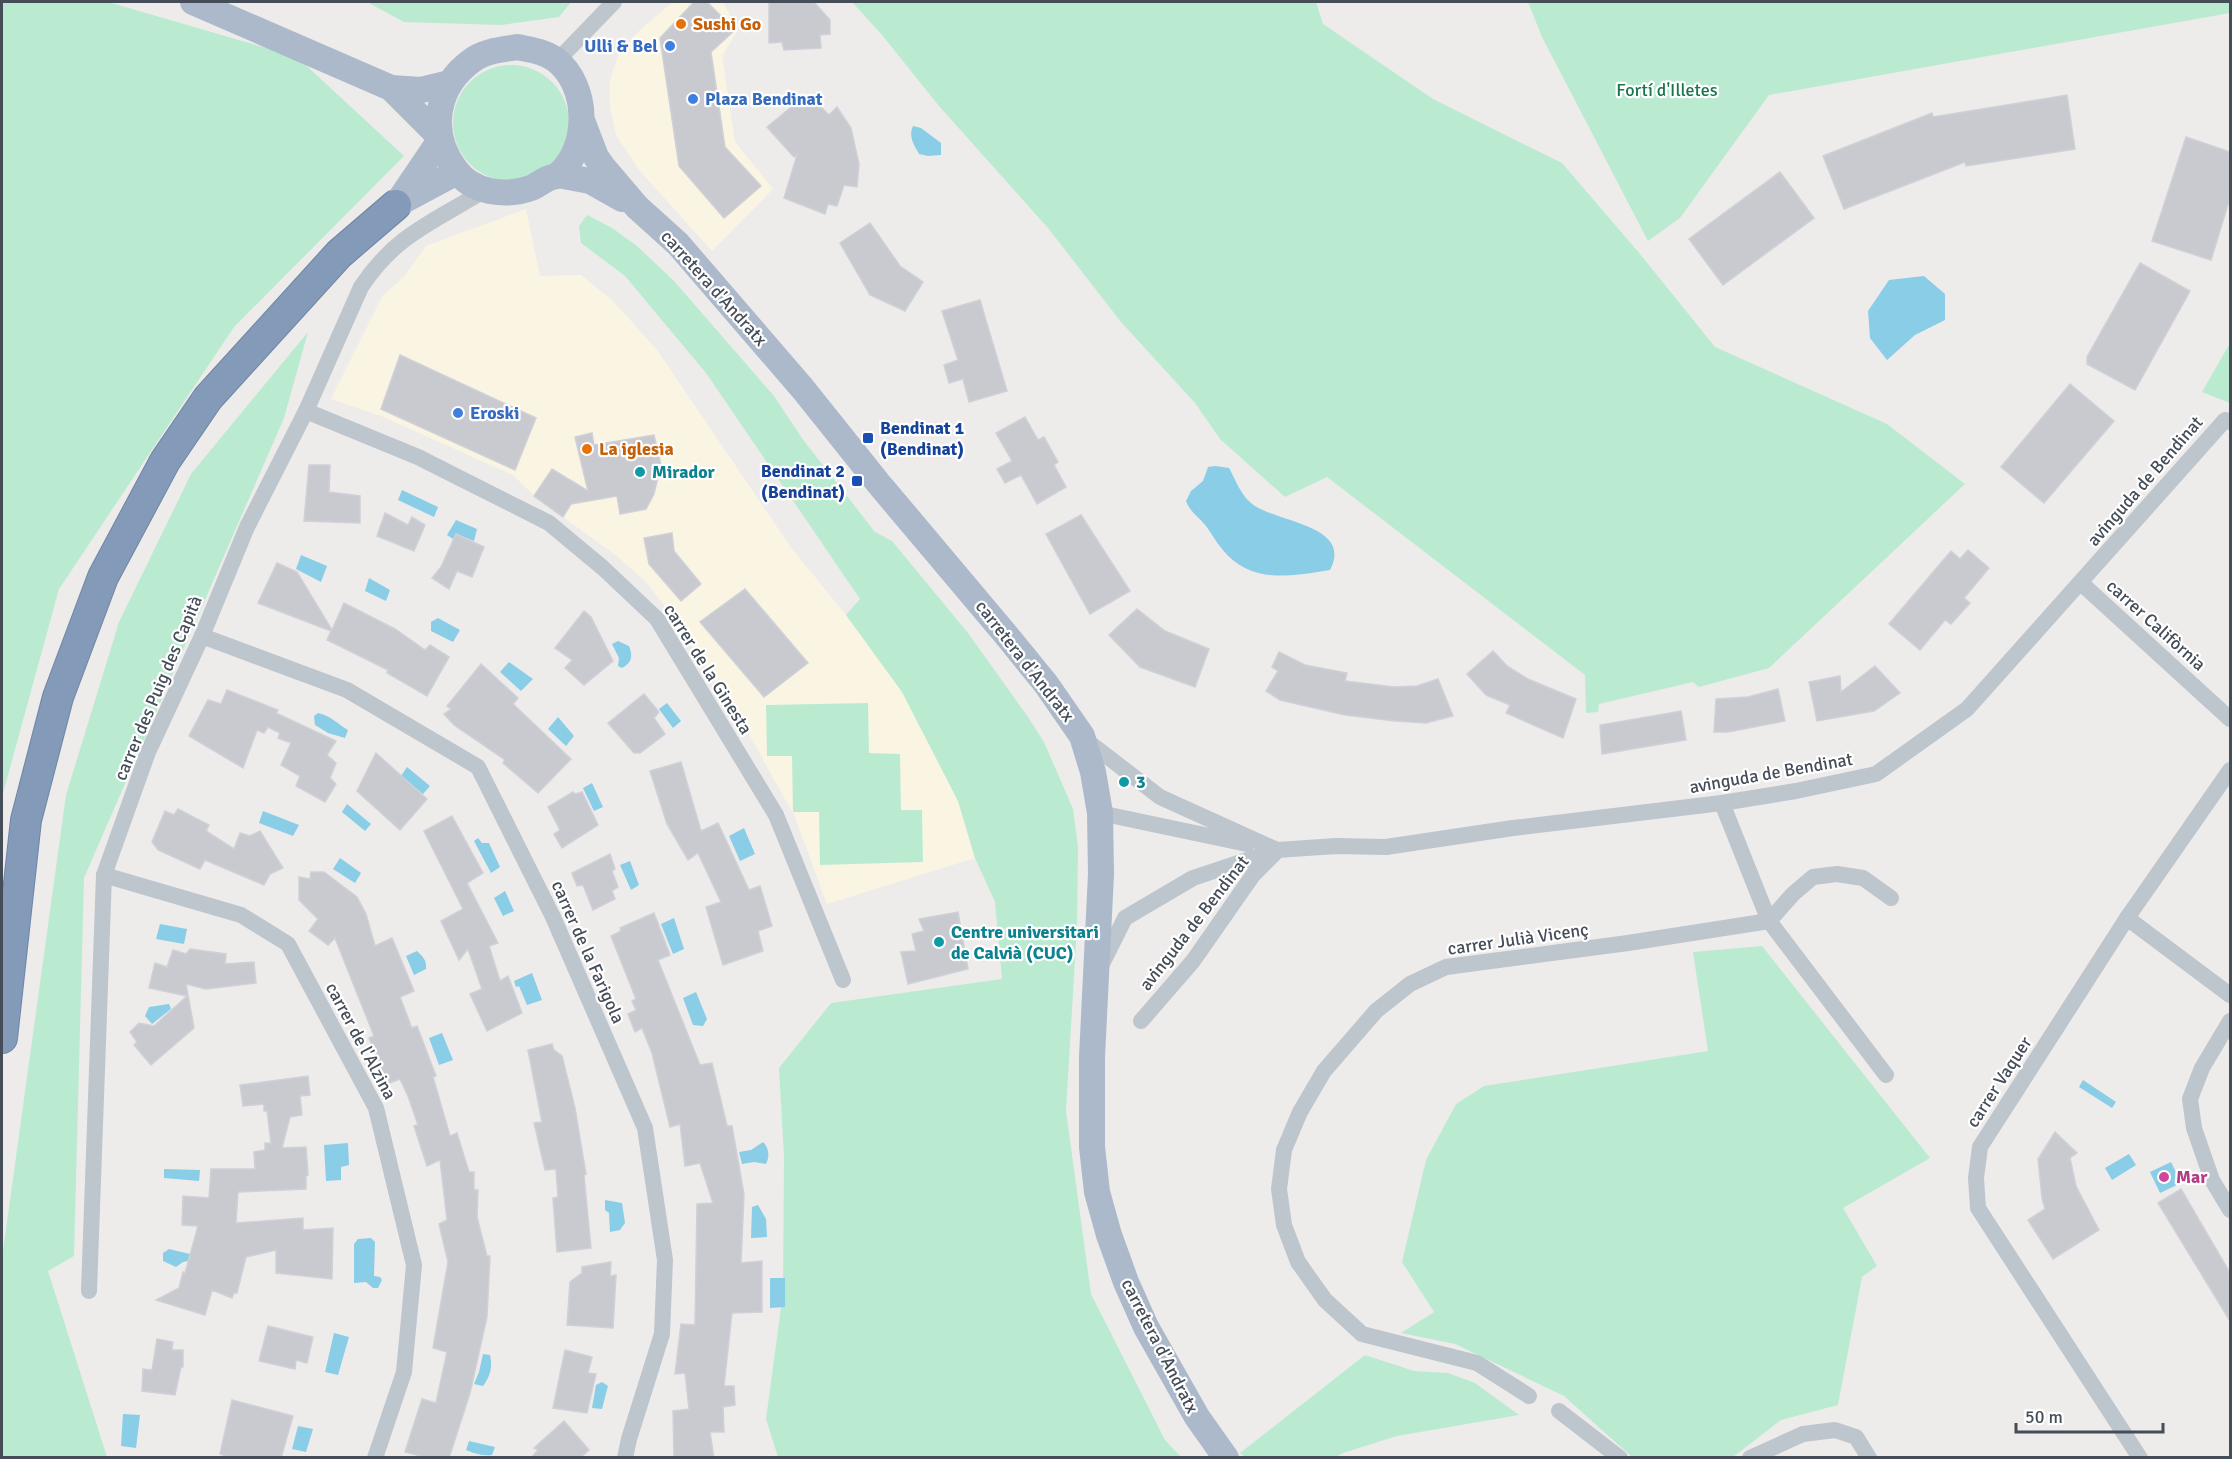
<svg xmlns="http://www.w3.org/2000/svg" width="2232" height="1459" font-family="Signika,sans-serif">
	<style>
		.commercial { fill: #faf5e3 }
		.green { fill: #baebd1 }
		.water { fill: #89cde7 }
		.building { fill: #c8cad0; stroke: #cfd1d7; stroke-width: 1.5 }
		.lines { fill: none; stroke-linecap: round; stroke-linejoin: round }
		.motorway-casing { stroke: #7085a4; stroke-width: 32 }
		.minor { stroke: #bdc5cd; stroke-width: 16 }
		.primary { stroke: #acb9ca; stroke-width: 26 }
		.motorway { stroke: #849ab9; stroke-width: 30 }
		.food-dot { fill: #e8710a; stroke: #fff; stroke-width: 2 }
		.shop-dot { fill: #3f7fe0; stroke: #fff; stroke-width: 2 }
		.transit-dot { fill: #1a4fb4; stroke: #fff; stroke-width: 2 }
		.culture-dot { fill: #0f9aa8; stroke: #fff; stroke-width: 2 }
		.hotel-dot { fill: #d1479c; stroke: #fff; stroke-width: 2 }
		.labels { text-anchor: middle; stroke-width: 4.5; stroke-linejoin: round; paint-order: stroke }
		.food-label { font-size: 18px; font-weight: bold; fill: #c56008; stroke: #fff; text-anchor: start }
		.shop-label { font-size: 18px; font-weight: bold; fill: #366cbe; stroke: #fff; text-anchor: start }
		.park-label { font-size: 18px; fill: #1a744d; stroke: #fff }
		.street-label { font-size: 18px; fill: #454d58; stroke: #fff }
		.transit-label { font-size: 18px; font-weight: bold; fill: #164399; stroke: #fff; text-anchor: start }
		.culture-label { font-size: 18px; font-weight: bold; fill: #0d838f; stroke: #fff; text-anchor: start }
		.hotel-label { font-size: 18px; font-weight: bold; fill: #b23c85; stroke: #fff; text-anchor: start }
	</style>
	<rect width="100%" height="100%" fill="#eeebeb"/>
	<!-- commercial -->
	<g class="commercial">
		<polygon points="673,2 723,2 738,30 722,56 735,142 773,189 712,251 640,171 616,135 610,107 610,80 619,52 642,28"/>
		<polygon points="526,209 540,276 581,275 613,301 657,350 792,549 846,615 902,692 958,801 975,858 827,904 795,817 736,711 671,614 646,582 617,556 534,496 513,475 381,416 331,399 383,295 404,277 426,246"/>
	</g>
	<!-- green -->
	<g class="green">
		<polygon points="2,2 108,2 297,57 404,156 234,327 59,589 2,797"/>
		<polygon points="367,2 571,2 559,17 501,25 404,22"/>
		<polygon points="852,2 1316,2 1323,24 1433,99 1562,163 1640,254 1715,347 1887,424 1965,484 1769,668 1699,687 1693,682 1599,704 1598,712 1586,713 1585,675 1327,477 1285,497 1220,439 1195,403 1121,322 1048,228 939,106 882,35"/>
		<polygon points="1528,2 2230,2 2230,13 1769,95 1680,218 1648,241 1542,37"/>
		<circle cx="511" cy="123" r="58"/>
		<polygon points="587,215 612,228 637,246 674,281 774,396 804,441 875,532 892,541 968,633 1028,717 1044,742 1073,809 1078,846 1077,925 1066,1111 1091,1294 1165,1440 1181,1457 778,1457 766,1419 783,1293 784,1157 779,1068 831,1003 1002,979 995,902 975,858 958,801 902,692 846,615 860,599 706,373 625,276 581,243 579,226"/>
		<polygon points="308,332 284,418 84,878 74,1256 48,1271 107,1457 2,1457 2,1258 66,795 119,622 191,474"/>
		<polygon points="2230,343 2230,403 2202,392"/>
		<polygon points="868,703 869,753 900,754 901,810 922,810 923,862 820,865 819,812 793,812 792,756 767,756 766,705"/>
		<polygon points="1762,946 1930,1158 1843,1208 1877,1266 1862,1277 1838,1405 1781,1420 1733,1457 1632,1457 1564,1396 1455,1344 1401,1333 1434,1312 1402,1262 1426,1160 1456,1104 1484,1086 1708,1051 1693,952"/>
		<polygon points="1365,1355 1414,1371 1448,1373 1475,1383 1519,1415 1397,1436 1343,1453 1336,1457 1245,1457 1240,1453"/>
	</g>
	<!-- water -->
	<g class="water">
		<path d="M 913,126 L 921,128 L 941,143 L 941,155 L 928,156 L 919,154 C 914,145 908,136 913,126 Z"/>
		<polygon points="1924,276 1945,294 1945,320 1915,335 1887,360 1870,338 1868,311 1889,280"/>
		<path d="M 1215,466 L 1229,468 C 1235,479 1241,495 1251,503 C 1274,523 1354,524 1330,570 C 1291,576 1251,585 1222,549 C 1216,542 1212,534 1206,526 C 1199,517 1190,512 1186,501 L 1191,491 L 1203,481 L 1208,467 Z"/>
		<polygon points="402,490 438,507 434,517 398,500"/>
		<polygon points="456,520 477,529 474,541 456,534 453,539 447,535"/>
		<polygon points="301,555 327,566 321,582 296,569"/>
		<polygon points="369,578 390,590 386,601 365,591"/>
		<polygon points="438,618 460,630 453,642 431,631 431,622"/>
		<path d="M 618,641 L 629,646 C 633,656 632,663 622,668 L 618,666 L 619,658 L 612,644 Z"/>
		<polygon points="509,662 533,679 521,691 500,672"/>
		<polygon points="667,703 681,721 673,728 659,709"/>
		<path d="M 318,713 C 333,717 336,723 348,730 L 345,738 L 328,733 L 315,725 L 314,716 Z"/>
		<polygon points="558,717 574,736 566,746 548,729"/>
		<polygon points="407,767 430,786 423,794 401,776"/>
		<polygon points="592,783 603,807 594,811 583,788"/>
		<polygon points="347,804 371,824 365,831 342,812"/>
		<polygon points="263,811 299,825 293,836 259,823"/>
		<polygon points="744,828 755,854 740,861 729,836"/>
		<polygon points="478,838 482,843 489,843 500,867 491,873 474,841"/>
		<polygon points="340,858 361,873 355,883 333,869"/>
		<polygon points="630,861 639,885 631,890 620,865"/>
		<polygon points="505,891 514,911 503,916 494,898"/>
		<polygon points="674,918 684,949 673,954 661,924"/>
		<polygon points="160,924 187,929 184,944 156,939"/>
		<path d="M 417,951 C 423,957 427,960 426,969 L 414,975 L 406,956 Z"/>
		<polygon points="532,973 542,1000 527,1005 519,986 516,987 514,981"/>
		<polygon points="696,992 707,1019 703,1026 693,1025 683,998"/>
		<polygon points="169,1004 171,1009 152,1024 145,1016 149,1007"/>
		<polygon points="442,1033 453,1060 439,1065 429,1038"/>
		<polygon points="2083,1080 2116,1102 2112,1108 2079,1087"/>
		<path d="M 763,1142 C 769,1148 770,1156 766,1164 L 754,1162 L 742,1164 L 739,1152 L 751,1150 Z"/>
		<polygon points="348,1143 349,1165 341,1167 341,1180 326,1181 324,1145"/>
		<polygon points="2129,1154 2136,1165 2112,1180 2105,1168"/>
		<polygon points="2171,1162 2181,1183 2160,1193 2150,1172"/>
		<polygon points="164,1169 200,1170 199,1181 164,1178"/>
		<polygon points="605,1200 622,1203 625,1223 620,1230 610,1232 609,1213 605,1210"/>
		<polygon points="758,1205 766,1219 767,1237 751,1238 752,1207"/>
		<polygon points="371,1238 375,1242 374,1276 380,1277 382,1280 378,1288 373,1288 366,1282 354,1283 354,1244 358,1239"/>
		<polygon points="169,1249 190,1254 188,1261 183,1262 176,1267 163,1261 163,1253"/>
		<polygon points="770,1278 785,1278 785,1307 770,1308"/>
		<polygon points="334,1333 349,1337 338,1375 325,1372"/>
		<path d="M 483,1354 L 490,1355 C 493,1367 490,1377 483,1386 L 474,1384 L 479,1372 Z"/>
		<polygon points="602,1382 608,1386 602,1409 592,1408 596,1385"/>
		<polygon points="123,1414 140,1415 136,1448 121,1446"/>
		<polygon points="298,1426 313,1429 306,1452 292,1449"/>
		<path d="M 469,1441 L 495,1447 L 492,1455 C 483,1456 475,1454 466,1450 Z"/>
	</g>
	<!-- building -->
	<g class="building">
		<polygon points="694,2 707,2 735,30 711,52 725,147 761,186 724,218 679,166 660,38"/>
		<polygon points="769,2 814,2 830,20 830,34 820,35 821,48 784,50 782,42 769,43"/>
		<polygon points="2067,95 2075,149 1966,166 1965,162 1844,209 1823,156 1932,113 1933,117"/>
		<polygon points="801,99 806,104 813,99 829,115 837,107 851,128 859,164 857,187 844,185 837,206 828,204 825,214 784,198 797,155 794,157 767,127"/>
		<polygon points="2186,137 2230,152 2230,198 2211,260 2152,241"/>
		<polygon points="1780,172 1814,218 1723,285 1689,239"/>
		<polygon points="870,223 900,266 923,282 905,311 870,295 840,243"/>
		<polygon points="2140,263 2190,291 2135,390 2087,364 2087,357"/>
		<polygon points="980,300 1007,391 969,402 963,379 949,383 944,365 958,360 942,311"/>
		<polygon points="400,355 536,418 515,470 381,409"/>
		<polygon points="2070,384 2114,421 2044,503 2001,467"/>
		<polygon points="1025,417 1038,440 1044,437 1058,462 1054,465 1066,487 1037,504 1021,475 1005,483 997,469 1012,461 996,433"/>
		<polygon points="592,433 594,445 654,435 661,464 654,494 646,509 620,514 617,496 571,504 563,517 534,496 552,469 588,491 575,437"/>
		<polygon points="309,465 330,465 329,492 360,496 360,523 304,521"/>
		<polygon points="385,513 408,525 412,517 425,525 414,551 377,536"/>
		<polygon points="1081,515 1130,591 1090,614 1046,534"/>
		<polygon points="672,533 674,551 701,584 681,601 649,564 644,538"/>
		<polygon points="456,534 484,547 472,577 457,571 449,589 432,578 441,567"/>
		<polygon points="1968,550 1989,568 1964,598 1970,603 1951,624 1945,620 1920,650 1889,624 1951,551 1960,559"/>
		<polygon points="277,563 297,572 332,630 344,603 395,629 425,650 430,645 449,657 427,696 387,673 388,670 327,640 331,631 258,603"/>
		<polygon points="745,589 808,663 764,697 700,622"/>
		<polygon points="1137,609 1165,631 1209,649 1195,687 1140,667 1109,635"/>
		<polygon points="584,611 591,617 613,661 584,685 565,668 572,660 555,648"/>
		<polygon points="1493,651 1507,666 1528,679 1576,699 1563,738 1506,713 1510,705 1486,695 1467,674"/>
		<polygon points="1279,652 1305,665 1347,673 1345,681 1394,687 1417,686 1438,679 1453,716 1426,723 1395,721 1345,715 1280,700 1266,691 1278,671 1272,667"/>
		<polygon points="481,664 518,698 513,704 571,759 538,793 503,763 505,760 454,725 444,714 451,709 447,706"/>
		<polygon points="1875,666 1900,693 1874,711 1817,721 1809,682 1840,676 1841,692"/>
		<polygon points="1778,689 1785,721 1728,732 1714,732 1716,699 1748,697"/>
		<polygon points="227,690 278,710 276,713 336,741 327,755 336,763 330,778 336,784 325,802 296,786 300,776 281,765 291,743 278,738 280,733 268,727 264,733 257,730 243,768 189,736 208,700 221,704"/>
		<polygon points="644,694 659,712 654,718 665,734 640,753 634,753 608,723"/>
		<polygon points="1681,711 1686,740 1602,754 1600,725"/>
		<polygon points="376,753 427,799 400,830 357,791"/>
		<polygon points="681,762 701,831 718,823 749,890 760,886 772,926 758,931 763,951 723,965 706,907 721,902 698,853 688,860 667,824 650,771"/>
		<polygon points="573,792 575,794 582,792 598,825 562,848 554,834 560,830 548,807"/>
		<polygon points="178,809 209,825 206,831 234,849 240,833 250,836 260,831 283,868 270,874 264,885 205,860 200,869 158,850 152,842 165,811 174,815"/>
		<polygon points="452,816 483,873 467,883 498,943 489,946 500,981 508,976 522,1013 487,1031 470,994 482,989 468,949 459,960 441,921 463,909 424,831"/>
		<polygon points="610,854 615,869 612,871 618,887 612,891 615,899 593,910 583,885 577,886 572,873"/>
		<polygon points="311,872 324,872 357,897 366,914 375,946 392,938 414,991 400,997 410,1023 408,1025 410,1024 412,1028 417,1026 436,1076 433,1077 450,1136 457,1133 469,1172 474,1172 474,1190 478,1190 477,1217 487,1256 490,1256 487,1317 470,1393 449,1458 428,1458 405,1452 422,1399 436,1403 447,1352 433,1348 448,1262 439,1224 447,1220 440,1160 427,1166 414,1126 418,1125 408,1096 400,1079 387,1084 369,1038 374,1036 335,938 328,945 309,931 318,919 299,900 299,877 310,879"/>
		<polygon points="958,912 968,969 908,984 901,952 916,951 912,934 924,931 919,919"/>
		<polygon points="654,913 670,955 658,960 700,1065 712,1063 727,1126 732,1126 744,1194 741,1263 762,1261 762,1312 732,1313 724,1386 734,1386 735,1405 723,1407 724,1432 710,1432 714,1458 674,1458 673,1411 689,1409 685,1373 675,1374 681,1324 695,1325 697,1204 713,1203 700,1163 685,1166 680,1124 670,1127 652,1053 642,1028 635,1032 628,1014 636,1010 632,1001 636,999 611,936 621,931 620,928"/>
		<polygon points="190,949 226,954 225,964 254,962 256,983 206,989 186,984 194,1028 151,1065 134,1045 137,1042 130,1032 139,1023 154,1026 187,996 149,988 155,963 167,967 173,950 186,954"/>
		<polygon points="552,1044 554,1050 562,1056 575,1108 586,1174 584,1175 591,1248 557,1252 553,1198 558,1197 556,1169 545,1170 534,1123 542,1122 528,1050"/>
		<polygon points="308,1076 310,1095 300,1096 302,1115 290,1117 282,1148 306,1147 308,1175 306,1176 306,1189 238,1192 236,1223 303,1218 303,1230 333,1228 332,1279 276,1273 276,1250 246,1257 237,1293 234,1293 232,1298 212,1290 205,1315 156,1300 179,1288 183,1272 185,1273 198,1226 182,1225 183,1196 209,1198 211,1169 255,1169 254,1152 265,1150 265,1143 271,1143 267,1111 264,1111 264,1104 243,1106 240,1085"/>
		<polygon points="2055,1132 2077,1153 2070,1158 2076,1186 2099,1230 2053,1259 2028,1220 2045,1209 2042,1198 2038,1159"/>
		<polygon points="2181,1189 2230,1273 2230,1321 2158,1203"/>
		<polygon points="611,1262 610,1276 616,1275 613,1328 567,1325 570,1282 582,1273 582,1267"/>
		<polygon points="268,1326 313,1337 307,1363 296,1360 295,1369 259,1361"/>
		<polygon points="157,1339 173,1342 172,1350 183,1350 183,1367 181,1367 175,1395 142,1391 143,1369 152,1370"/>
		<polygon points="565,1350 592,1357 588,1373 596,1374 587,1413 553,1408"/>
		<polygon points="232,1400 293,1416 281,1458 231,1458 220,1454"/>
		<polygon points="564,1421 589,1450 580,1458 531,1458 538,1450 534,1448"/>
	</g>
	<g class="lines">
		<defs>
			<polyline id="motorway" points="2,1038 26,820 58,697 103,577 165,461 208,398 339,254 396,205"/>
		</defs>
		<!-- motorway casing -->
		<use href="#motorway" class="motorway-casing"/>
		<!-- minor -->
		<g class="minor">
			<polyline points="557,61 614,2"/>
			<polyline points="306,411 418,457 549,523 603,568 657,619 776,815 843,980"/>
			<polyline points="2081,583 2230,719"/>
			<polyline points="202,636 347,690 478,767 553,917 645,1128 665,1260 662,1334 629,1439 625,1458"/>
			<polyline points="1082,737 1160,797 1277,850"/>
			<polyline points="1722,803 1769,921 1886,1075"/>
			<polyline points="1100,813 1247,844"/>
			<polyline points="104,875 241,915 288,944 376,1108 414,1265 404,1372 375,1458"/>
			<polyline points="2127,918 2230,995"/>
			<polyline points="1101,966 1125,918 1193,878 1277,850 1336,846 1386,847 1513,828 1722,803 1796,791 1876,774 1967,709 2225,420 2230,422"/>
			<polyline points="1141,1021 1193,961 1253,875 1275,853"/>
			<polyline points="2230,1021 2202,1068 2190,1099 2194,1128 2212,1180 2230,1210"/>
			<path d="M 89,1291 L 104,875 L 148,752 L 202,636 L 247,527 L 306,411 L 361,287 C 396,234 434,222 485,190"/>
			<polyline points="1529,1396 1477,1363 1362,1334 1325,1300 1298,1262 1284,1225 1279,1189 1284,1150 1300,1112 1324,1071 1376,1011 1410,984 1446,967 1628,943 1769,921 1793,894 1813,877 1837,874 1863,878 1891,898"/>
			<polyline points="1559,1411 1620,1458"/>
			<polyline points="1750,1458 1803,1434 1835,1430 1856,1437 1869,1458"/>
			<polyline points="2140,1458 1978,1208 1976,1178 1980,1147 2127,918 2230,770"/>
		</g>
		<!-- primary -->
		<g class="primary">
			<polyline points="193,2 391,88 421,90 450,83"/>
			<path d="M 517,47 C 531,50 544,51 556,60 C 589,86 590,146 559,174 C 556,177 551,177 547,179 C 541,182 536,186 531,188 C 506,197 472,193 456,170 C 428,133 435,86 474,59 C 487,51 503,49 517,47 Z"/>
			<polyline points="391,88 439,136"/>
			<polyline points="583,123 596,157 603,167 637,207 678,244 803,389 879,484 1007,636 1046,684 1082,736 1093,772 1100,813 1101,874 1092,1057 1092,1147 1097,1192 1109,1235 1126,1282 1146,1327 1197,1417 1226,1458"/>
			<polyline points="558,175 590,181 622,199"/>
			<polyline points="401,202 457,172"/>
			<polyline points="396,205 440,140"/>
		</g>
		<!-- motorway -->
		<use href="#motorway" class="motorway"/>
	</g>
	<!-- markers -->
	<g class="food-dot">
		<circle cx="681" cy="24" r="6"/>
		<circle cx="587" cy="449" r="6"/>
	</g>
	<g class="shop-dot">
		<circle cx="670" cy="46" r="6"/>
		<circle cx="693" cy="99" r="6"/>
		<circle cx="458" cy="413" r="6"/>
	</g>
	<g class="transit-dot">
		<rect x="862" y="432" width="12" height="12" rx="3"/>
		<rect x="851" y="475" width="12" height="12" rx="3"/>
	</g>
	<g class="culture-dot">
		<circle cx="640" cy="472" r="6"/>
		<circle cx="1124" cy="782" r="6"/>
		<circle cx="939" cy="942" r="6"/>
	</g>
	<circle class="hotel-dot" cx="2164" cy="1177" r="6"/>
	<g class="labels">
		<!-- food labels -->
		<g class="food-label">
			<text x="693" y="30">Sushi Go</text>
			<text x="599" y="455">La iglesia</text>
		</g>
		<!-- shop labels -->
		<g class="shop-label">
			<text x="658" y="52" text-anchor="end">Ulli &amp; Bel</text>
			<text x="705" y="105">Plaza Bendinat</text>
			<text x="470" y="419">Eroski</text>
		</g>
		<!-- park labels -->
		<g class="park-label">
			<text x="1667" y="96">Fortí d'Illetes</text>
		</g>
		<!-- street labels -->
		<g class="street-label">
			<text transform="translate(714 288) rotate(48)" y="6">carretera d'Andratx</text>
			<text transform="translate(2145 481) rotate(-49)" y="6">avinguda de Bendinat</text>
			<text transform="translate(2156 625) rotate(42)" y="6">carrer Califòrnia</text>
			<text transform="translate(1025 661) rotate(52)" y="6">carretera d'Andratx</text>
			<text transform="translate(708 669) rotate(58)" y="6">carrer de la Ginesta</text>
			<text transform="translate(158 688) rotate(-67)" y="6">carrer des Puig des Capità</text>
			<text transform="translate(1771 773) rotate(-10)" y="6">avinguda de Bendinat</text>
			<text transform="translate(1194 923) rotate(-52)" y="6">avinguda de Bendinat</text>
			<text transform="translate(1518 939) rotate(-8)" y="6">carrer Julià Vicenç</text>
			<text transform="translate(588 952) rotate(66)" y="6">carrer de la Farigola</text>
			<text transform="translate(361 1041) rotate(62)" y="6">carrer de l'Alzina</text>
			<text transform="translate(1999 1082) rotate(-57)" y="6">carrer Vaquer</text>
			<text transform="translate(1160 1346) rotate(63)" y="6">carretera d'Andratx</text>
		</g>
		<!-- transit labels -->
		<g class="transit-label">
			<text x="880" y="434">Bendinat 1<tspan x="880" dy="21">(Bendinat)</tspan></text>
			<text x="845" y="477" text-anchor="end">Bendinat 2<tspan x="845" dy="21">(Bendinat)</tspan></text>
		</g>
		<!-- culture labels -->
		<g class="culture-label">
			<text x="652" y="478">Mirador</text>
			<text x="1136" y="788">3</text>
			<text x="951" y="938">Centre universitari<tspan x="951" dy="21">de Calvià (CUC)</tspan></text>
		</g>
		<!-- hotel labels -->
		<g class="hotel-label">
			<text x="2176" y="1183">Mar</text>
		</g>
	</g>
	<!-- border -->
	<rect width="2232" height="1459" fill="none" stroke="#454d58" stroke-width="6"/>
	<!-- scale -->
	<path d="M2016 1423v9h147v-9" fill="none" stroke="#454d58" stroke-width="3"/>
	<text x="2025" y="1423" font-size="18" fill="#454d58" stroke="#ffffff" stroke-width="4.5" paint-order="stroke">50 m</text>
</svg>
